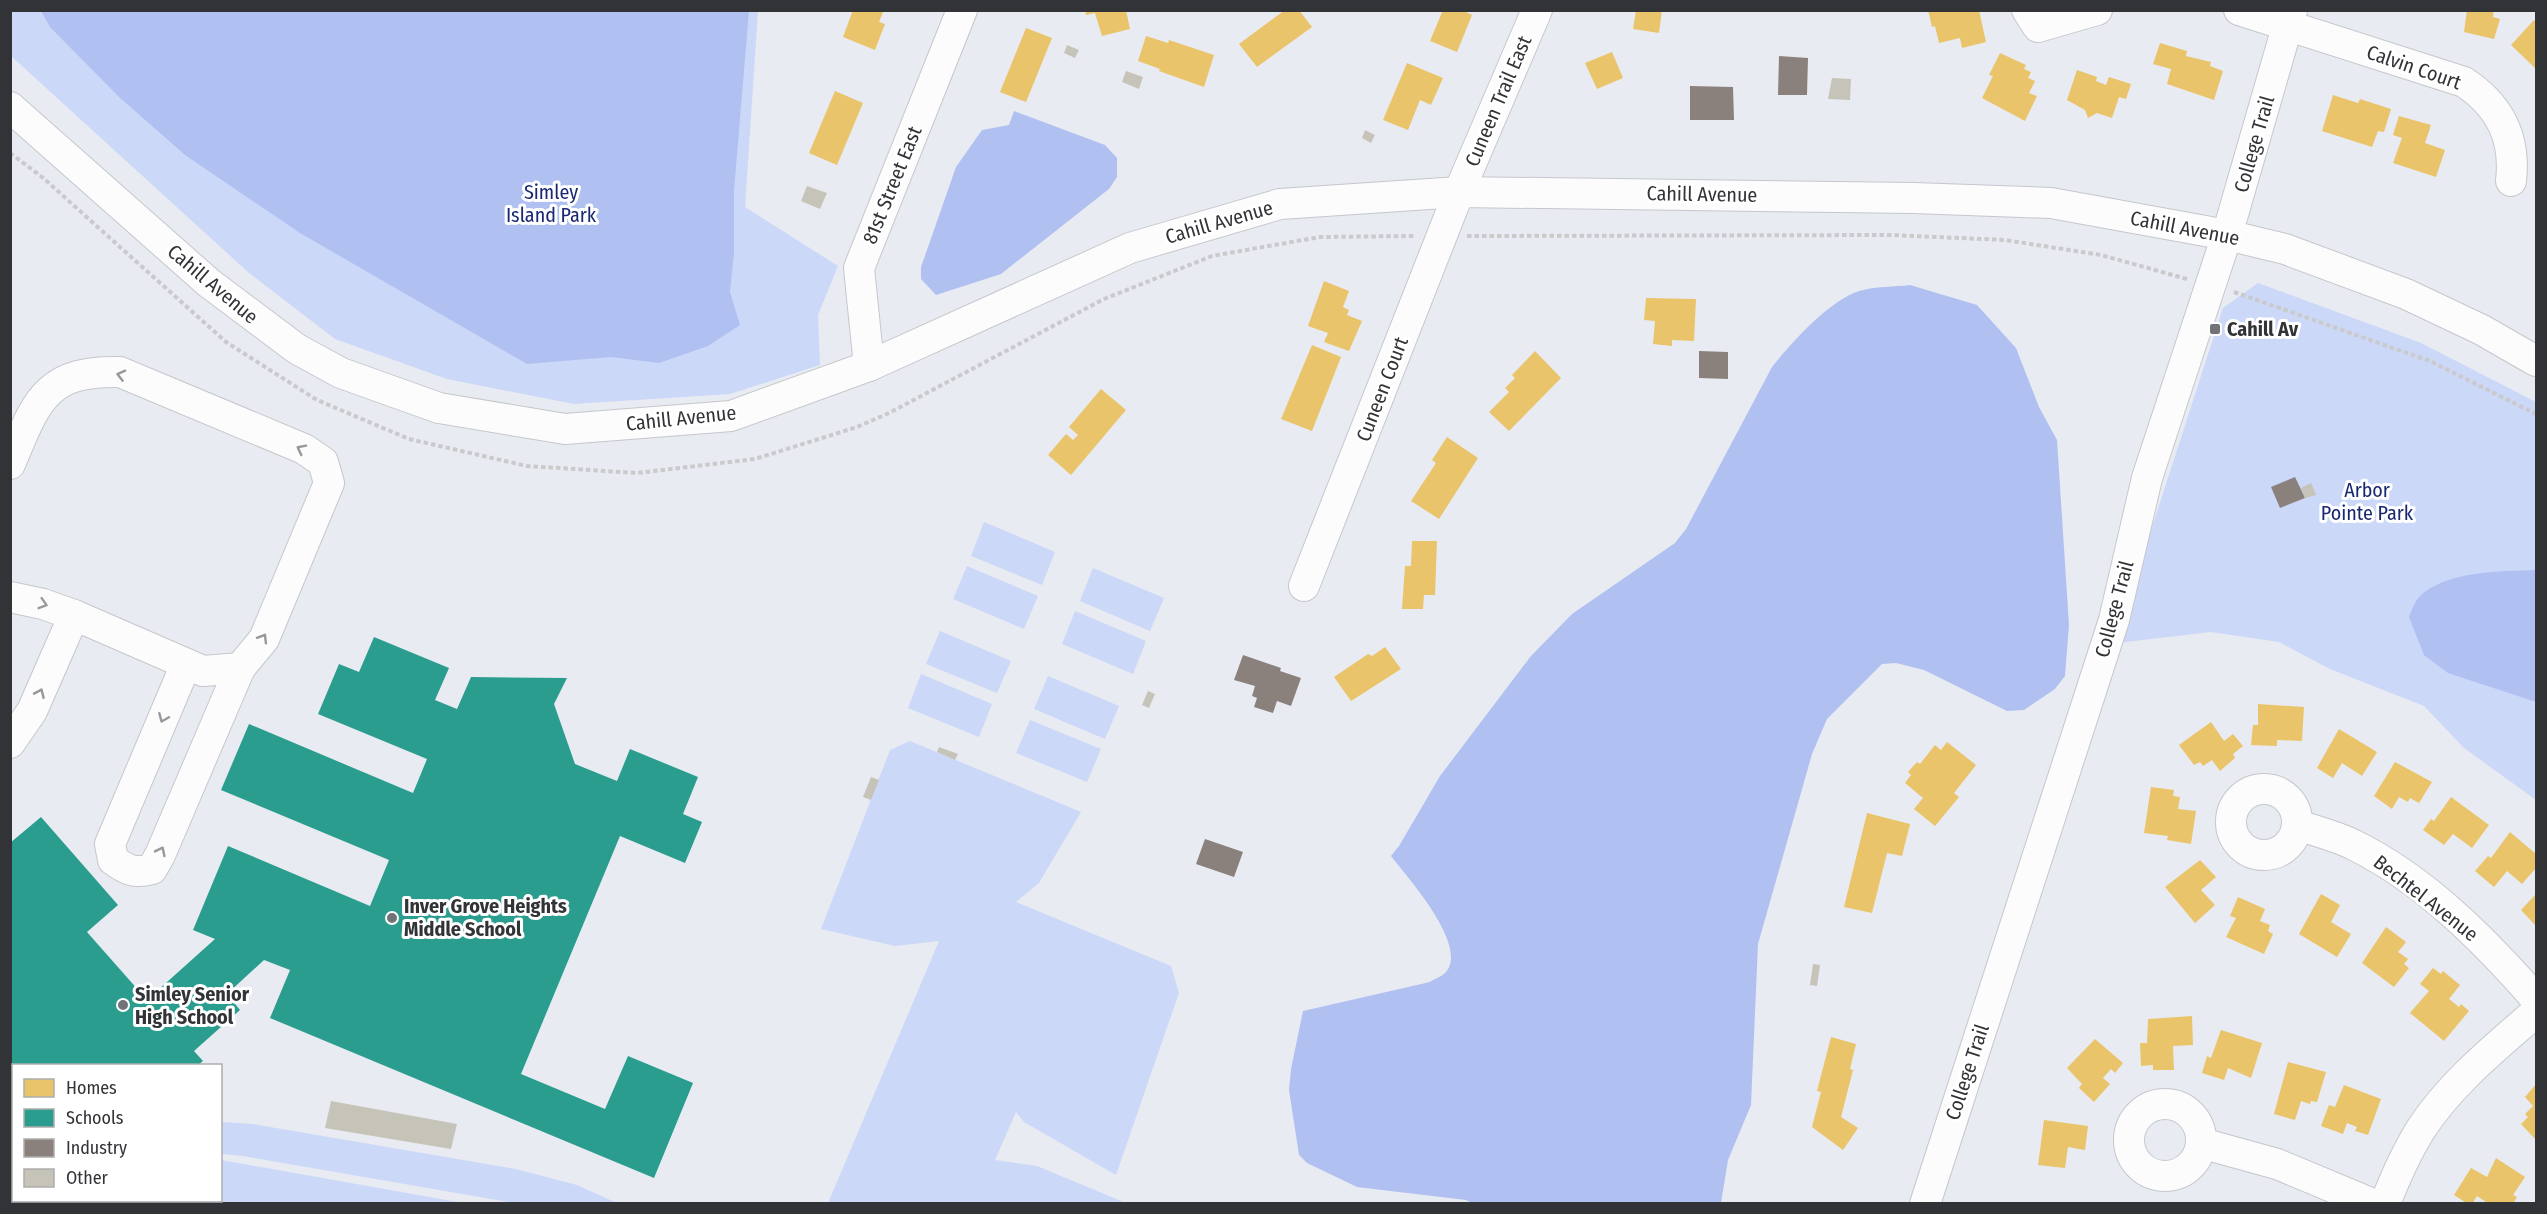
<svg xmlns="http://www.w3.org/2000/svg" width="2547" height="1214" font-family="'Fira Sans Condensed',sans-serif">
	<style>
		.green { fill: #ccd8f8 }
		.water { fill: #b0c0f1 }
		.homes { fill: #e9c46a }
		.schools { fill: #2a9d8f }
		.industry { fill: #8a817c }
		.building { fill: #c6c3b8 }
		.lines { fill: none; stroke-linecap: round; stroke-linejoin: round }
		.minor-casing { stroke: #c5c7cc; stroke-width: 32 }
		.path { stroke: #cacacc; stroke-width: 4; stroke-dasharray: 4.5 3; stroke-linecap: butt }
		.minor { stroke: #fcfcfd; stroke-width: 30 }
		.oneway { stroke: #96989a }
		.poi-dot { fill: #717378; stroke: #fff; stroke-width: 2 }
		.labels { text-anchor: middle; stroke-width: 6; stroke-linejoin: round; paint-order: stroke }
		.street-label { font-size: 20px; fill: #313337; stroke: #fff }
		.park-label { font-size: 20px; fill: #192873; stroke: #fff }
		.poi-label { font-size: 20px; font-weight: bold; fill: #313337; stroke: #fff; text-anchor: start }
	</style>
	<rect width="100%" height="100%" fill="#e9ebf2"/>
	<!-- green -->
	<g class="green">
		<polygon points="10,11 758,11 745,207 838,266 818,315 820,365 730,394 574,404 447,379 335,339 249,273 11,56"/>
		<polygon points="2258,283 2421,343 2536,402 2536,800 2464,748 2424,706 2330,669 2279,642 2211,632 2117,643 2132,589 2223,308"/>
		<polygon points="984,522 1055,552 1042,585 971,556"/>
		<polygon points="967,566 1038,596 1024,629 953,599"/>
		<polygon points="1093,568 1164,598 1150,631 1080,601"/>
		<polygon points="1075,611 1146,641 1133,674 1062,644"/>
		<polygon points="940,631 1011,661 997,693 926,664"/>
		<polygon points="921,674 992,704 979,737 908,708"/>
		<polygon points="1048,676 1119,706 1105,739 1034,709"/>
		<polygon points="1030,720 1101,749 1087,782 1016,753"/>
		<polygon points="910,741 1081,812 1039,883 1016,902 1171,966 1179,993 1116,1175 1024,1122 1016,1112 995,1160 1037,1166 1126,1203 828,1203 939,941 895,946 821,929 890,750"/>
		<polygon points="221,1122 253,1124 516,1169 577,1185 617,1203 515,1203 243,1156 221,1154"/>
		<polygon points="221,1160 463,1203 183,1203 184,1201 220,1200"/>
	</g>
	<!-- water -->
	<g class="water">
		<polygon points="41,11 749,11 734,191 734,252 730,292 740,325 708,346 659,363 611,357 527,364 300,233 185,155 119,97 50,27"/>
		<polygon points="1014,111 1105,145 1117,158 1117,177 1109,189 1001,274 936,295 921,279 921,267 956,167 982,130 1009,125"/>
		<path d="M 1910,285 L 1977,305 L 2016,348 L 2039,407 L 2057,440 L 2069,625 L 2065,676 L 2055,689 L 2024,710 L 2007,711 L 1924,670 L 1896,663 L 1882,664 L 1827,719 L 1812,754 L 1758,944 L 1751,1105 L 1728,1160 L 1721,1203 L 1472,1203 L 1466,1200 L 1357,1187 L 1307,1163 L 1299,1155 L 1289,1090 L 1291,1069 L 1303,1011 L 1430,982 C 1434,979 1443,976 1446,972 C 1469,945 1407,877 1391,856 L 1399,846 L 1440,776 L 1531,656 L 1572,614 L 1675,543 L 1686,529 L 1772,367 C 1792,342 1829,301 1859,291 C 1875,286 1894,287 1910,285 Z"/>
		<path d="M 2536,570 L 2536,702 L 2448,673 L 2424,655 L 2409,617 C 2412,610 2415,601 2420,596 C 2446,571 2502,571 2536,570 Z"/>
	</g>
	<!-- homes -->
	<g class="homes">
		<polygon points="853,10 884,10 879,22 885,24 875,50 843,37"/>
		<polygon points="1085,10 1126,10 1130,29 1102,36 1095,13 1086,15"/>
		<polygon points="1285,10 1299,10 1312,27 1257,67 1239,44"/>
		<polygon points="1443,10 1462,10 1472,15 1457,52 1430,41"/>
		<polygon points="1636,10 1662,10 1659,33 1633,29"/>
		<polygon points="1928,10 1961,10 1961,12 1979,10 1986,42 1962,48 1960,38 1939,43 1935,26 1932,27"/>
		<polygon points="2467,10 2494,10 2493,17 2500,19 2494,39 2464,32"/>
		<polygon points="2534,20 2536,22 2536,69 2511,45"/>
		<polygon points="1026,28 1052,38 1026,102 1000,92"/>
		<polygon points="1146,36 1168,43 1169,40 1214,55 1204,87 1159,71 1160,69 1138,61"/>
		<polygon points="2160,43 2187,51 2186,56 2211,62 2210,66 2223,71 2214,100 2167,84 2171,69 2153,64"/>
		<polygon points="1612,52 1623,78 1597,89 1585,63"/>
		<polygon points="2000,53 2026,65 2024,69 2031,72 2028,78 2035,81 2029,93 2037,96 2025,121 1982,98 1993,76 1989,75"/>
		<polygon points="1407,63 1443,78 1431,105 1420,100 1408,130 1383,120"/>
		<polygon points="2077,70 2097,77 2096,81 2106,85 2109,77 2131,84 2126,99 2119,97 2112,118 2097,113 2088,118 2085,110 2067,100"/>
		<polygon points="835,91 863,103 837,165 809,153"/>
		<polygon points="2333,95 2358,103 2360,99 2391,109 2384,132 2378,131 2372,147 2322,131"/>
		<polygon points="2399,116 2431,125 2425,143 2445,150 2436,177 2393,163 2402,138 2393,135"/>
		<polygon points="1324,281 1349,291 1343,307 1349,310 1347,315 1362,321 1349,351 1324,342 1328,333 1308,326"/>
		<polygon points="1646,298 1696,299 1694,341 1672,340 1672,346 1653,344 1655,321 1644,320"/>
		<polygon points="1312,345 1341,357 1312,431 1281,419"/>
		<polygon points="1535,351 1561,378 1509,431 1489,412 1509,392 1505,388 1515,378 1512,375"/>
		<polygon points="1101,389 1126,410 1071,475 1048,455 1066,434 1073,440 1078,435 1069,427"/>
		<polygon points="1447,437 1478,458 1439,519 1411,501 1436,463 1432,460"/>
		<polygon points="1412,541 1437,541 1435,595 1424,595 1423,609 1402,609 1405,566 1411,566"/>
		<polygon points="1385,647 1401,669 1351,701 1334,677 1368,654 1372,656"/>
		<polygon points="2258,704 2304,707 2302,741 2277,740 2277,746 2251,745 2253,725 2258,725"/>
		<polygon points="2211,722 2224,741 2233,734 2243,746 2233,754 2235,758 2220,771 2212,760 2203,766 2200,762 2194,765 2179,745"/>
		<polygon points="2339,729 2377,752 2362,776 2342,763 2333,778 2317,768"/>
		<polygon points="1947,742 1976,765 1954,793 1959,797 1935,826 1914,809 1923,798 1905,783 1911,775 1908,772 1917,762 1920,764 1935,745 1941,750"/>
		<polygon points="2395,762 2432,782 2419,803 2410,798 2408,802 2399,797 2392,809 2374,796"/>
		<polygon points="2151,787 2174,790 2173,796 2180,797 2178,809 2196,811 2191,844 2167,840 2168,836 2144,833"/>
		<polygon points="2451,797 2489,825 2472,848 2453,834 2444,845 2423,830 2431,819 2434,821"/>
		<polygon points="1867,813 1910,824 1902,856 1887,853 1872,913 1844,907"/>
		<polygon points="2510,832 2536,854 2536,868 2522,884 2507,871 2494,887 2475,871 2488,856 2491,858"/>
		<polygon points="2200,860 2216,877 2201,890 2215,905 2195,923 2165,887"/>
		<polygon points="2321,894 2340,905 2331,922 2351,934 2337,957 2299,934"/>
		<polygon points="2535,895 2536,897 2536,926 2521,910"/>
		<polygon points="2238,897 2265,909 2260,921 2270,925 2268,931 2273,934 2264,954 2226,937 2236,918 2230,916"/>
		<polygon points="2386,927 2406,942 2398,952 2408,959 2404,964 2409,968 2394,987 2362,963"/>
		<polygon points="2433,968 2441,974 2443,971 2460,985 2449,999 2459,1007 2461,1004 2469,1011 2444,1041 2410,1013 2429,991 2420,984"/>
		<polygon points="2192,1016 2193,1045 2173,1046 2174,1070 2153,1070 2153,1065 2141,1066 2140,1043 2147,1043 2148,1019"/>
		<polygon points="2221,1030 2262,1043 2251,1078 2228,1068 2224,1080 2202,1073 2207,1056 2211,1058"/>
		<polygon points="1831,1037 1856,1044 1850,1069 1853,1070 1841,1117 1858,1128 1843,1150 1812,1127 1821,1092 1817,1091"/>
		<polygon points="2095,1039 2123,1063 2115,1073 2111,1069 2103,1078 2110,1084 2094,1102 2079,1088 2082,1084 2067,1068"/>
		<polygon points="2288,1062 2326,1072 2317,1102 2311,1101 2310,1104 2301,1101 2295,1120 2274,1114"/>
		<polygon points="2536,1084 2536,1140 2521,1124 2528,1117 2525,1114 2533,1106 2525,1097"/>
		<polygon points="2344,1085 2381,1099 2368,1135 2355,1131 2357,1127 2347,1123 2343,1134 2321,1126 2329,1105 2335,1107"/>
		<polygon points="2044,1120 2088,1126 2085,1150 2068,1147 2065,1168 2038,1165"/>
		<polygon points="2496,1158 2525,1177 2513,1195 2517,1197 2513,1204 2489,1204 2477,1196 2472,1204 2468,1204 2454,1195 2471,1168 2487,1177"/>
	</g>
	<!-- schools -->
	<polygon class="schools" points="374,637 449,668 435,700 457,709 471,677 567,678 554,704 575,764 617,781 630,749 698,777 683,814 702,822 685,863 620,836 521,1074 605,1109 628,1056 693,1083 654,1178 270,1018 290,970 264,960 227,994 240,1010 194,1051 203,1061 197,1066 14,1066 14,1200 58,1200 57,1204 10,1204 10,843 41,817 118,905 87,932 147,1000 215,939 193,930 228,846 370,906 389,860 221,790 249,724 413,793 427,759 318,714 339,664 359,672"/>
	<!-- industry -->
	<g class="industry">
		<polygon points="1779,56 1808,58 1807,95 1778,95"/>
		<polygon points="1690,86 1733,87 1734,120 1690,120"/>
		<polygon points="1699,351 1728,352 1728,379 1699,378"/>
		<polygon points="2295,477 2305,498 2280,508 2271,487"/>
		<polygon points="1243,655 1281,668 1280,671 1301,678 1291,706 1277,701 1273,713 1254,707 1257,698 1252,696 1255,686 1234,680"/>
		<polygon points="1205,839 1243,852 1234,877 1196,864"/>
	</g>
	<!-- building -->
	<g class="building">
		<polygon points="1067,45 1079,50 1075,58 1064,53"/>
		<polygon points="1126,71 1143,77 1139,89 1122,82"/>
		<polygon points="1832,78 1851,79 1850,100 1828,99"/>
		<polygon points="1365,130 1375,135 1371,143 1362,138"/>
		<polygon points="807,186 827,193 820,209 801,201"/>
		<polygon points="2311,483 2316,495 2305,498 2301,488"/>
		<polygon points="1148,691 1155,694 1149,708 1142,705"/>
		<polygon points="939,747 958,754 955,760 937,752"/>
		<polygon points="871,777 879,780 871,800 863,797"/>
		<polygon points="1813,964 1820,965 1817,986 1810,985"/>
		<polygon points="331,1101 457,1124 451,1149 325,1128"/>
	</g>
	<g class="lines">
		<defs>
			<g id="minor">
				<polyline points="2027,10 2038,27 2097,10"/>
				<path d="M 2239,10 L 2464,82 C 2500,106 2516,138 2511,181"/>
				<polyline points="10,107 209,283 297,349 341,373 439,408 565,429 731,416 869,366 1130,248 1280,204 1459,192 1914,198 2051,203 2227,235 2285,249 2406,294 2482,330 2536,361"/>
				<polyline points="869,366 859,268 962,10"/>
				<path d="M 10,464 C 36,403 44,370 120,372 L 304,449 L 323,462 L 329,483 L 264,639 L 240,668 L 203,671 L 74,615 L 32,711 L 10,743"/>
				<polyline points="1304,586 1459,192 1537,10"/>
				<polyline points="10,597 43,604 74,615"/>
				<path d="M 186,664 L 110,844 L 113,860 C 127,870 134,874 152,869 L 160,855 L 240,668"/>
				<circle cx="2264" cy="822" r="33"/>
				<path d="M 2297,825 C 2316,831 2336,836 2354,845 C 2425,880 2485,941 2536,999"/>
				<circle cx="2165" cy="1140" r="36"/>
				<polyline points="2201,1143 2277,1164 2373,1204"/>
				<polyline points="1925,1204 2114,620 2147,478 2227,235 2292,10"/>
				<path d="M 2385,1204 C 2395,1178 2406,1153 2421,1129 C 2451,1083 2495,1048 2536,1012"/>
			</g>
		</defs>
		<!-- minor casing -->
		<use href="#minor" class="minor-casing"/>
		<!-- path -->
		<g class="path">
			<polyline points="10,153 42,177 226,342 317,400 409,439 527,466 637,473 755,459 857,427 889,413 1104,299 1212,256 1320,237 1414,236"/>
			<polyline points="1467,236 1891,235 2005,240 2101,255 2187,279"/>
			<polyline points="2234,292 2430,361 2536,414"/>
		</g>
		<!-- minor -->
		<use href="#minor" class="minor"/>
	</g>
	<!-- one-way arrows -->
	<defs><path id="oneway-chevron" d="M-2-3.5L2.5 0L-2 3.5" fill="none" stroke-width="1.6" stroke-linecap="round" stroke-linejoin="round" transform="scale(1.5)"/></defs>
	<g class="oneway">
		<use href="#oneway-chevron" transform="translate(121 375) rotate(-166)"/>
		<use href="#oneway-chevron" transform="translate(301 449) rotate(-153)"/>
		<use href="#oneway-chevron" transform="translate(43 604) rotate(17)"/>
		<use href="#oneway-chevron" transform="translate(263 638) rotate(-59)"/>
		<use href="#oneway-chevron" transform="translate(40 693) rotate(-66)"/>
		<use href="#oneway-chevron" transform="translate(163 718) rotate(113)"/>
		<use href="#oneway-chevron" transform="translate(161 851) rotate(-64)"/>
	</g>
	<!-- markers -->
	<g class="poi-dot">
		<rect x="2209" y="323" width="12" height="12" rx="3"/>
		<circle cx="392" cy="918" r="6"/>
		<circle cx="123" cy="1005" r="6"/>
	</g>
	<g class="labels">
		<!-- street labels -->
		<g class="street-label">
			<text transform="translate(2414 67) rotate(19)" y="7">Calvin Court</text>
			<text transform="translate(1498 101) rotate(-67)" y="7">Cuneen Trail East</text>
			<text transform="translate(2254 144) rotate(-74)" y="7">College Trail</text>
			<text transform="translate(892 185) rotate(-68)" y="7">81st Street East</text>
			<text transform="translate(1702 194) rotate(1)" y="7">Cahill Avenue</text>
			<text transform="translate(1219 222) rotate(-16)" y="7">Cahill Avenue</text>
			<text transform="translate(2185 228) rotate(11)" y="7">Cahill Avenue</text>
			<text transform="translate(213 284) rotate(40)" y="7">Cahill Avenue</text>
			<text transform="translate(1382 389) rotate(-69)" y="7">Cuneen Court</text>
			<text transform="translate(681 418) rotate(-6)" y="7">Cahill Avenue</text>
			<text transform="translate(2114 609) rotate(-75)" y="7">College Trail</text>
			<text transform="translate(2426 898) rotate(38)" y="7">Bechtel Avenue</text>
			<text transform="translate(1967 1072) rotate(-72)" y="7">College Trail</text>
		</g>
		<!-- park labels -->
		<g class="park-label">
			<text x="551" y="199">Simley<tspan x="551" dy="23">Island Park</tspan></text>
			<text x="2367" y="497">Arbor<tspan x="2367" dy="23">Pointe Park</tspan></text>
		</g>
		<!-- poi labels -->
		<g class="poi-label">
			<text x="2227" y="336">Cahill Av</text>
			<text x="404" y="913">Inver Grove Heights<tspan x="404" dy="23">Middle School</tspan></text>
			<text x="135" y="1001">Simley Senior<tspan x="135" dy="23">High School</tspan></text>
		</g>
	</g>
	<!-- border -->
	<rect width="2547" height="1214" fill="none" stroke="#313337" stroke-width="24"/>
	<!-- legend -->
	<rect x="12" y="1064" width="210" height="138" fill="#ffffff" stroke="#adadaf" stroke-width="1.5"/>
	<rect x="24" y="1079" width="30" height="18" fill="#e9c46a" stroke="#adadaf" stroke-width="1.5"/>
	<text x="66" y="1094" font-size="18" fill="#313337">Homes</text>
	<rect x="24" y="1109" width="30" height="18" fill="#2a9d8f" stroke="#adadaf" stroke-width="1.5"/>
	<text x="66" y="1124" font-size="18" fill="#313337">Schools</text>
	<rect x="24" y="1139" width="30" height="18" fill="#8a817c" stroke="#adadaf" stroke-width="1.5"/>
	<text x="66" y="1154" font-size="18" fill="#313337">Industry</text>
	<rect x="24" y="1169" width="30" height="18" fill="#c6c3b8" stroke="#adadaf" stroke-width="1.5"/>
	<text x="66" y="1184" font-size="18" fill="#313337">Other</text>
</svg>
